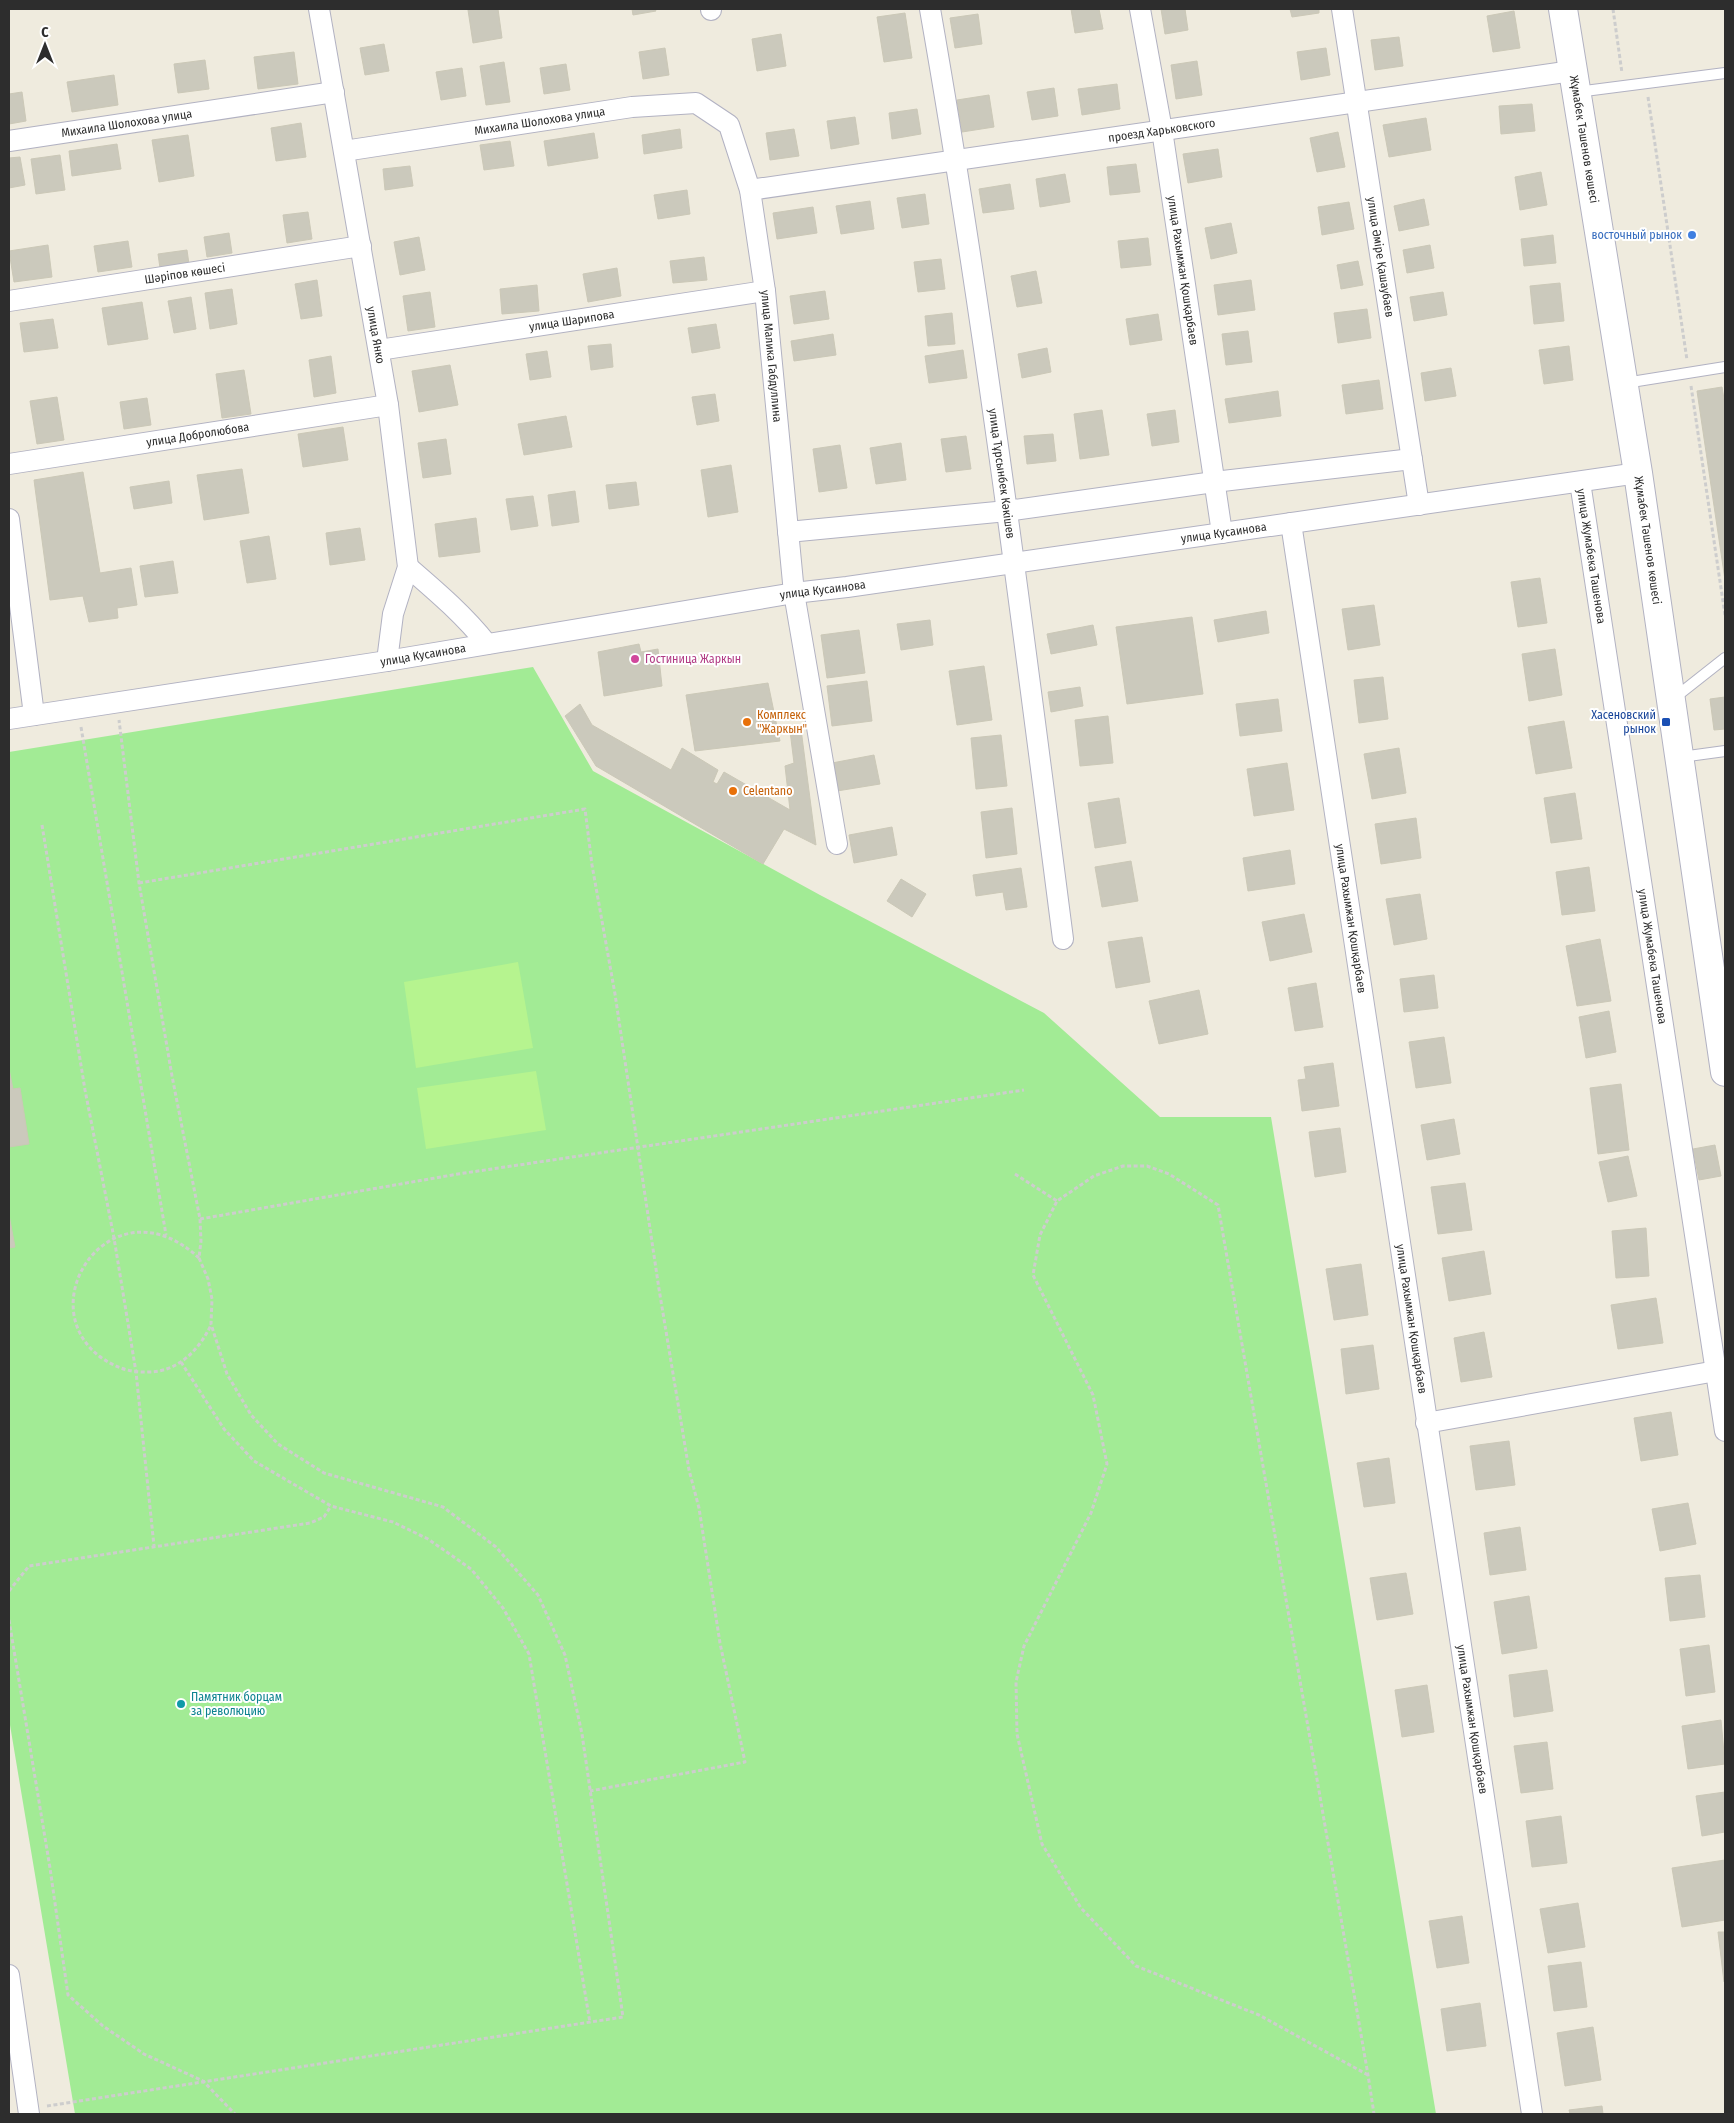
<svg xmlns="http://www.w3.org/2000/svg" width="1734" height="2123" font-family="'Fira Sans Condensed',sans-serif">
	<style>
		.green { fill: #a2eb95 }
		.pitch { fill: #b6f48f }
		.building { fill: #cbc9bc; stroke: #cbc8b7 }
		.lines { fill: none; stroke-linecap: round; stroke-linejoin: round }
		.lane-casing { stroke: #b2b2c2; stroke-width: 12 }
		.street-casing { stroke: #b2b2c2; stroke-width: 22 }
		.secondary-casing { stroke: #b2b2c2; stroke-width: 30 }
		.path { stroke: #cdcdcd; stroke-width: 3; stroke-dasharray: 4 2.5; stroke-linecap: butt }
		.lane { stroke: #fff; stroke-width: 10 }
		.street { stroke: #fff; stroke-width: 20 }
		.secondary { stroke: #fff; stroke-width: 28 }
		.shop-dot { fill: #3f7fe0; stroke: #fff; stroke-width: 2 }
		.hotel-dot { fill: #d1479c; stroke: #fff; stroke-width: 2 }
		.food-dot { fill: #e8710a; stroke: #fff; stroke-width: 2 }
		.transit-dot { fill: #1a4fb4; stroke: #fff; stroke-width: 2 }
		.culture-dot { fill: #0f9aa8; stroke: #fff; stroke-width: 2 }
		.labels { text-anchor: middle; stroke-width: 4; stroke-linejoin: round; paint-order: stroke }
		.street-label { font-size: 12px; fill: #2d2d2d; stroke: #fff }
		.shop-label { font-size: 12px; fill: #366cbe; stroke: #fff; text-anchor: end }
		.hotel-label { font-size: 12px; fill: #b23c85; stroke: #fff; text-anchor: start }
		.food-label { font-size: 12px; fill: #c56008; stroke: #fff; text-anchor: start }
		.transit-label { font-size: 12px; fill: #164399; stroke: #fff; text-anchor: end }
		.culture-label { font-size: 12px; fill: #0d838f; stroke: #fff; text-anchor: start }
	</style>
	<rect width="100%" height="100%" fill="#efebde"/>
	<!-- green -->
	<polygon class="green" points="533,667 593,771 820,895 1044,1013 1160,1117 1271,1117 1436,2114 75,2114 9,1719 9,752"/>
	<!-- pitch -->
	<g class="pitch">
		<polygon points="518,962 533,1048 416,1068 404,982"/>
		<polygon points="536,1071 546,1130 426,1149 417,1088"/>
	</g>
	<!-- building -->
	<g class="building">
		<polygon points="479,9 498,9 502,38 473,43 468,10"/>
		<polygon points="632,9 655,9 656,11 633,15"/>
		<polygon points="1071,9 1099,9 1103,29 1075,33"/>
		<polygon points="1161,9 1185,9 1188,30 1165,34"/>
		<polygon points="1290,9 1319,9 1319,13 1292,17"/>
		<polygon points="1514,11 1520,48 1493,52 1487,16"/>
		<polygon points="905,13 912,58 884,62 877,17"/>
		<polygon points="978,14 982,44 955,48 950,18"/>
		<polygon points="781,34 786,66 757,71 752,39"/>
		<polygon points="1399,37 1403,66 1375,70 1371,40"/>
		<polygon points="384,44 389,71 365,75 360,48"/>
		<polygon points="665,48 669,75 643,79 639,52"/>
		<polygon points="1326,48 1330,75 1301,80 1297,52"/>
		<polygon points="294,52 298,84 258,89 254,57"/>
		<polygon points="205,60 209,89 178,93 174,64"/>
		<polygon points="1197,61 1202,95 1176,99 1171,65"/>
		<polygon points="504,62 510,102 486,105 480,66"/>
		<polygon points="566,64 570,90 544,94 540,68"/>
		<polygon points="462,68 466,96 441,100 436,72"/>
		<polygon points="114,75 118,105 72,112 67,82"/>
		<polygon points="1117,84 1120,109 1082,115 1078,89"/>
		<polygon points="1054,88 1058,116 1032,120 1027,92"/>
		<polygon points="22,92 26,121 9,124 9,94"/>
		<polygon points="989,95 994,127 962,132 957,100"/>
		<polygon points="1532,104 1535,131 1501,134 1499,106"/>
		<polygon points="917,109 921,134 892,139 889,113"/>
		<polygon points="855,117 859,144 831,149 827,121"/>
		<polygon points="1426,118 1431,150 1389,157 1383,125"/>
		<polygon points="301,123 306,157 276,161 271,128"/>
		<polygon points="680,129 682,148 644,154 642,135"/>
		<polygon points="794,129 799,156 770,160 766,133"/>
		<polygon points="1338,132 1345,167 1317,172 1310,138"/>
		<polygon points="594,133 598,158 548,166 544,141"/>
		<polygon points="188,135 194,176 159,182 152,140"/>
		<polygon points="510,141 514,166 484,170 480,145"/>
		<polygon points="117,144 121,169 72,176 69,151"/>
		<polygon points="1218,149 1222,177 1188,183 1183,154"/>
		<polygon points="60,155 65,190 36,194 31,159"/>
		<polygon points="20,157 25,185 9,188 9,158"/>
		<polygon points="1136,164 1140,192 1110,195 1107,167"/>
		<polygon points="410,166 413,186 385,190 383,169"/>
		<polygon points="1541,172 1547,205 1520,210 1515,177"/>
		<polygon points="1065,174 1070,202 1040,207 1036,179"/>
		<polygon points="1010,184 1014,209 983,213 979,189"/>
		<polygon points="687,190 690,214 658,219 654,195"/>
		<polygon points="925,194 929,224 902,228 897,198"/>
		<polygon points="1424,199 1429,225 1399,231 1394,206"/>
		<polygon points="870,201 874,229 841,234 836,206"/>
		<polygon points="1349,202 1354,229 1322,235 1318,207"/>
		<polygon points="813,207 817,233 777,239 773,213"/>
		<polygon points="308,212 312,239 287,243 283,215"/>
		<polygon points="1231,223 1237,253 1211,259 1205,228"/>
		<polygon points="229,233 232,253 207,257 204,237"/>
		<polygon points="1553,235 1556,263 1524,266 1521,239"/>
		<polygon points="419,237 425,270 400,275 394,242"/>
		<polygon points="1148,238 1151,265 1121,268 1118,241"/>
		<polygon points="128,241 132,267 98,272 94,246"/>
		<polygon points="48,245 52,277 14,282 9,251"/>
		<polygon points="1430,245 1434,268 1407,273 1403,250"/>
		<polygon points="187,250 189,264 160,268 158,254"/>
		<polygon points="704,257 707,280 673,283 670,261"/>
		<polygon points="941,259 945,289 918,292 914,262"/>
		<polygon points="1358,261 1363,285 1341,289 1337,265"/>
		<polygon points="617,268 621,296 588,302 583,274"/>
		<polygon points="1036,271 1042,303 1017,307 1011,276"/>
		<polygon points="317,280 322,316 301,319 295,284"/>
		<polygon points="1251,280 1255,310 1218,315 1214,285"/>
		<polygon points="1560,283 1564,321 1534,324 1530,286"/>
		<polygon points="537,285 539,311 502,314 500,289"/>
		<polygon points="232,289 237,324 210,329 205,293"/>
		<polygon points="825,291 829,319 794,324 790,296"/>
		<polygon points="430,292 435,327 408,331 403,296"/>
		<polygon points="1443,292 1447,315 1414,321 1410,297"/>
		<polygon points="191,297 196,329 174,333 168,301"/>
		<polygon points="142,302 148,339 108,345 102,308"/>
		<polygon points="1367,309 1371,338 1338,343 1334,313"/>
		<polygon points="952,313 955,344 928,346 925,316"/>
		<polygon points="1158,314 1162,340 1130,345 1126,319"/>
		<polygon points="53,319 58,348 24,352 20,323"/>
		<polygon points="716,324 720,348 692,353 688,328"/>
		<polygon points="1248,331 1252,362 1226,365 1222,334"/>
		<polygon points="833,334 836,355 794,361 791,341"/>
		<polygon points="611,344 613,367 591,370 588,346"/>
		<polygon points="1569,346 1573,380 1544,384 1539,350"/>
		<polygon points="1047,348 1051,372 1022,378 1018,354"/>
		<polygon points="963,350 967,378 929,383 925,356"/>
		<polygon points="547,351 551,377 530,380 526,354"/>
		<polygon points="331,356 336,393 314,397 309,360"/>
		<polygon points="450,365 458,405 419,412 412,371"/>
		<polygon points="1451,368 1456,396 1425,401 1421,373"/>
		<polygon points="244,370 251,414 222,418 216,374"/>
		<polygon points="1379,380 1383,409 1346,414 1342,385"/>
		<polygon points="1722,387 1725,405 1725,580 1697,391"/>
		<polygon points="1278,391 1281,416 1229,423 1225,399"/>
		<polygon points="715,394 719,421 697,425 692,397"/>
		<polygon points="57,397 64,440 37,444 30,401"/>
		<polygon points="147,398 151,425 124,429 120,402"/>
		<polygon points="1102,410 1109,455 1080,459 1074,414"/>
		<polygon points="1175,410 1179,442 1152,446 1147,414"/>
		<polygon points="566,416 572,447 524,455 518,424"/>
		<polygon points="343,427 348,460 303,467 298,434"/>
		<polygon points="1053,434 1056,461 1027,464 1024,436"/>
		<polygon points="966,436 971,469 946,472 941,439"/>
		<polygon points="446,439 451,474 423,478 418,443"/>
		<polygon points="901,443 906,480 876,484 870,448"/>
		<polygon points="840,445 847,488 819,492 813,449"/>
		<polygon points="731,465 738,512 708,517 701,470"/>
		<polygon points="242,469 249,513 204,520 197,475"/>
		<polygon points="83,472 100,573 131,568 137,605 117,608 118,618 89,622 83,596 50,600 34,480"/>
		<polygon points="169,481 172,503 134,509 130,487"/>
		<polygon points="636,482 639,505 609,509 606,485"/>
		<polygon points="575,491 579,522 552,526 548,495"/>
		<polygon points="533,496 538,526 511,530 506,499"/>
		<polygon points="476,518 480,552 439,557 435,524"/>
		<polygon points="360,528 365,560 330,565 326,533"/>
		<polygon points="269,536 276,579 247,583 240,541"/>
		<polygon points="173,561 178,593 145,597 140,566"/>
		<polygon points="1540,578 1547,623 1518,627 1511,582"/>
		<polygon points="1374,605 1380,645 1348,650 1342,609"/>
		<polygon points="1266,611 1269,633 1218,642 1214,620"/>
		<polygon points="1192,617 1203,694 1127,704 1116,627"/>
		<polygon points="930,620 933,645 901,650 897,624"/>
		<polygon points="1093,625 1097,645 1051,654 1047,634"/>
		<polygon points="859,630 865,673 827,678 821,635"/>
		<polygon points="639,644 641,652 658,649 662,686 604,696 598,652"/>
		<polygon points="1555,649 1562,695 1529,701 1522,654"/>
		<polygon points="984,666 992,720 957,725 949,671"/>
		<polygon points="1383,677 1388,719 1359,723 1354,680"/>
		<polygon points="867,681 872,721 832,726 827,686"/>
		<polygon points="768,683 780,741 695,751 686,695"/>
		<polygon points="1080,687 1083,706 1051,712 1048,692"/>
		<polygon points="1725,697 1725,729 1714,730 1710,699"/>
		<polygon points="1278,699 1282,731 1240,736 1236,704"/>
		<polygon points="580,704 592,725 671,770 682,748 718,770 713,782 717,784 724,772 790,810 785,766 794,763 790,731 801,729 816,845 784,829 763,864 596,766 565,716"/>
		<polygon points="1108,716 1113,763 1080,766 1075,720"/>
		<polygon points="1564,721 1572,768 1536,774 1528,727"/>
		<polygon points="1001,735 1007,786 976,789 971,738"/>
		<polygon points="1399,748 1406,793 1372,799 1364,754"/>
		<polygon points="874,755 880,784 837,791 832,763"/>
		<polygon points="1287,763 1294,810 1254,816 1247,769"/>
		<polygon points="1575,793 1582,839 1551,843 1544,798"/>
		<polygon points="1119,798 1126,843 1095,848 1088,803"/>
		<polygon points="1012,808 1017,854 986,858 981,812"/>
		<polygon points="1416,818 1421,858 1381,864 1375,824"/>
		<polygon points="892,827 897,855 854,863 849,835"/>
		<polygon points="1290,850 1295,884 1248,891 1243,858"/>
		<polygon points="1131,861 1138,901 1102,907 1095,867"/>
		<polygon points="1589,867 1595,911 1562,915 1556,872"/>
		<polygon points="1021,868 1027,907 1006,910 1003,892 976,896 973,875"/>
		<polygon points="901,879 926,894 912,917 887,901"/>
		<polygon points="1420,894 1427,939 1394,945 1386,899"/>
		<polygon points="1304,914 1312,952 1270,961 1262,922"/>
		<polygon points="1142,937 1150,982 1116,988 1108,942"/>
		<polygon points="1600,939 1611,1001 1577,1006 1566,946"/>
		<polygon points="1434,975 1438,1008 1404,1012 1400,979"/>
		<polygon points="1316,983 1323,1027 1295,1031 1288,988"/>
		<polygon points="1199,990 1208,1034 1159,1044 1149,1001"/>
		<polygon points="1609,1011 1616,1052 1586,1058 1579,1017"/>
		<polygon points="1444,1037 1451,1083 1416,1088 1409,1042"/>
		<polygon points="1333,1063 1339,1106 1302,1111 1298,1080 1306,1079 1304,1067"/>
		<polygon points="9,1069 13,1089 20,1088 29,1144 9,1147"/>
		<polygon points="1621,1084 1629,1150 1598,1154 1590,1088"/>
		<polygon points="1454,1119 1460,1154 1427,1160 1421,1125"/>
		<polygon points="1340,1128 1346,1172 1315,1177 1309,1132"/>
		<polygon points="1715,1145 1721,1176 1699,1180 1693,1149"/>
		<polygon points="1628,1156 1637,1196 1608,1202 1599,1162"/>
		<polygon points="1465,1183 1472,1230 1438,1234 1431,1187"/>
		<polygon points="9,1215 15,1247 9,1248"/>
		<polygon points="1646,1228 1649,1276 1616,1278 1612,1231"/>
		<polygon points="1484,1251 1491,1294 1449,1301 1442,1258"/>
		<polygon points="1361,1264 1368,1315 1334,1320 1326,1269"/>
		<polygon points="1656,1298 1663,1343 1618,1349 1611,1305"/>
		<polygon points="1484,1332 1492,1377 1461,1382 1454,1338"/>
		<polygon points="1373,1345 1379,1389 1346,1394 1341,1349"/>
		<polygon points="1671,1412 1678,1455 1641,1461 1634,1418"/>
		<polygon points="1509,1441 1515,1485 1476,1490 1470,1446"/>
		<polygon points="1389,1458 1395,1503 1364,1507 1357,1463"/>
		<polygon points="1688,1503 1696,1544 1660,1551 1652,1509"/>
		<polygon points="1520,1527 1526,1570 1490,1575 1484,1533"/>
		<polygon points="1406,1573 1413,1614 1377,1620 1370,1578"/>
		<polygon points="1700,1575 1705,1617 1670,1621 1665,1578"/>
		<polygon points="1529,1596 1537,1648 1502,1654 1494,1602"/>
		<polygon points="1709,1645 1715,1692 1686,1696 1680,1649"/>
		<polygon points="1547,1670 1553,1711 1514,1717 1509,1675"/>
		<polygon points="1427,1685 1434,1732 1402,1737 1395,1690"/>
		<polygon points="1721,1720 1725,1764 1688,1769 1682,1726"/>
		<polygon points="1547,1742 1553,1789 1521,1793 1514,1746"/>
		<polygon points="1725,1792 1725,1832 1702,1836 1696,1796"/>
		<polygon points="1561,1816 1567,1863 1532,1867 1526,1821"/>
		<polygon points="1725,1860 1725,1920 1682,1927 1672,1868"/>
		<polygon points="1578,1903 1585,1947 1548,1953 1540,1909"/>
		<polygon points="1462,1916 1469,1963 1437,1968 1429,1921"/>
		<polygon points="1718,1932 1725,1932 1725,1981 1724,1982"/>
		<polygon points="1581,1962 1587,2007 1554,2011 1548,1966"/>
		<polygon points="1480,2003 1486,2046 1447,2051 1441,2009"/>
		<polygon points="1593,2027 1601,2080 1565,2086 1557,2033"/>
		<polygon points="1602,2106 1603,2114 1570,2114 1569,2110"/>
	</g>
	<g class="lines">
		<defs>
			<g id="lane">
				<polyline points="1577,92 1725,73"/>
				<polyline points="1625,383 1725,367"/>
				<polyline points="1673,699 1725,658"/>
				<polyline points="1681,757 1725,751"/>
			</g>
			<g id="street">
				<path id="s1" d="M 319,9 L 388,405 L 408,567 L 393,614 L 387,661"/>
				<polyline points="711,9 711,10"/>
				<path id="s2" d="M 930,9 C 984,317 1023,629 1063,939"/>
				<path id="s3" d="M 1140,9 L 1162,130 L 1222,533"/>
				<path id="s4" d="M 1342,9 L 1419,505"/>
				<path id="s5" d="M 9,141 L 334,92"/>
				<path id="s6" d="M 344,151 L 632,107 L 696,103 L 729,125 L 750,190 L 765,291 L 794,593 L 837,844"/>
				<path id="s7" d="M 750,190 L 1572,71"/>
				<path id="s8" d="M 9,301 L 361,246"/>
				<path id="s9" d="M 379,350 L 765,291"/>
				<path id="s10" d="M 9,464 L 388,405"/>
				<path id="s11" d="M 1580,482 L 1725,1431"/>
				<polyline points="9,519 34,715"/>
				<path id="s12" d="M 1291,523 L 1532,2114"/>
				<polyline points="788,532 1007,511 1214,482 1412,459"/>
				<path d="M 408,567 C 437,592 464,615 487,644"/>
				<path id="s13" d="M 9,719 L 387,661 L 794,593 L 847,587 L 1638,473"/>
				<polyline points="1426,1423 1716,1371"/>
				<polyline points="9,1975 29,2114"/>
			</g>
			<g id="secondary">
				<path id="s14" d="M 1563,9 L 1638,473 L 1725,1072"/>
			</g>
		</defs>
		<!-- lane casing -->
		<use href="#lane" class="lane-casing"/>
		<!-- street casing -->
		<use href="#street" class="street-casing"/>
		<!-- secondary casing -->
		<use href="#secondary" class="secondary-casing"/>
		<!-- path -->
		<g class="path">
			<polyline points="1613,9 1622,73"/>
			<polyline points="1648,97 1687,360"/>
			<polyline points="1691,386 1725,615"/>
			<polyline points="81,727 166,1235"/>
			<polyline points="42,825 85,1090 114,1238 136,1372 154,1546"/>
			<polyline points="139,883 585,809 592,865 615,994 659,1289 689,1470 699,1508 720,1643 745,1762 590,1791"/>
			<polyline points="1015,1174 1057,1201"/>
			<polyline points="200,1219 458,1174 1024,1090"/>
			<path d="M 199,1258 C 114,1179 29,1301 99,1356 C 114,1367 130,1373 148,1372 C 178,1372 199,1350 211,1325"/>
			<polyline points="181,1362 224,1429 254,1461 331,1506 393,1522 428,1539 471,1569 503,1608 529,1654 590,2023"/>
			<polyline points="9,1591 29,1566 310,1523 324,1517 331,1506"/>
			<polyline points="9,1620 50,1868 68,1995 103,2026 144,2054 203,2081 235,2114"/>
			<polyline points="1368,2075 1259,2015 1136,1966 1081,1908 1042,1844 1017,1734 1016,1682 1024,1646 1091,1513 1107,1464 1093,1395 1033,1275 1040,1235 1057,1201 1094,1176 1123,1166 1147,1166 1169,1174 1218,1205 1368,2075 1374,2114"/>
			<polyline points="47,2106 623,2017 582,1734 565,1655 538,1595 496,1547 443,1507 324,1473 278,1444 251,1415 227,1374 211,1324 212,1299 208,1279 199,1258 201,1241 200,1219 172,1076 139,883 119,720"/>
		</g>
		<!-- lane -->
		<use href="#lane" class="lane"/>
		<!-- street -->
		<use href="#street" class="street"/>
		<!-- secondary -->
		<use href="#secondary" class="secondary"/>
	</g>
	<!-- markers -->
	<circle class="shop-dot" cx="1692" cy="235" r="5"/>
	<circle class="hotel-dot" cx="635" cy="659" r="5"/>
	<g class="food-dot">
		<circle cx="747" cy="722" r="5"/>
		<circle cx="733" cy="791" r="5"/>
	</g>
	<rect class="transit-dot" x="1661" y="717" width="10" height="10" rx="2.5"/>
	<circle class="culture-dot" cx="181" cy="1704" r="5"/>
	<g class="labels">
		<!-- street labels -->
		<g class="street-label">
			<text dy="4" stroke="none"><textPath href="#s6" startOffset="198">Михаила Шолохова улица</textPath></text>
			<text dy="4" stroke="none"><textPath href="#s5" startOffset="119">Михаила Шолохова улица</textPath></text>
			<text dy="4" stroke="none"><textPath href="#s7" startOffset="416">проезд Харьковского</textPath></text>
			<text dy="4" stroke="none"><textPath href="#s14" startOffset="132">Жұмабек Тәшенов көшесі</textPath></text>
			<text dy="4" stroke="none"><textPath href="#s4" startOffset="251">улица Әміре Қашаубаев</textPath></text>
			<text dy="4" stroke="none"><textPath href="#s3" startOffset="265">улица Рахымжан Қошқарбаев</textPath></text>
			<text dy="4" stroke="none"><textPath href="#s8" startOffset="178">Шәріпов көшесі</textPath></text>
			<text dy="4" stroke="none"><textPath href="#s9" startOffset="195">улица Шарипова</textPath></text>
			<text dy="4" stroke="none"><textPath href="#s1" startOffset="331">улица Янко</textPath></text>
			<text dy="4" stroke="none"><textPath href="#s6" startOffset="631">улица Малика Габдуллина</textPath></text>
			<text dy="4" stroke="none"><textPath href="#s10" startOffset="191">улица Добролюбова</textPath></text>
			<text dy="4" stroke="none"><textPath href="#s2" startOffset="470">улица Тұрсынбек Кәкішев</textPath></text>
			<text dy="4" stroke="none"><textPath href="#s13" startOffset="1229">улица Кусаинова</textPath></text>
			<text dy="4" stroke="none"><textPath href="#s14" startOffset="538">Жұмабек Тәшенов көшесі</textPath></text>
			<text dy="4" stroke="none"><textPath href="#s11" startOffset="75">улица Жумабека Ташенова</textPath></text>
			<text dy="4" stroke="none"><textPath href="#s13" startOffset="824">улица Кусаинова</textPath></text>
			<text dy="4" stroke="none"><textPath href="#s13" startOffset="419">улица Кусаинова</textPath></text>
			<text dy="4" stroke="none"><textPath href="#s12" startOffset="400">улица Рахымжан Қошқарбаев</textPath></text>
			<text dy="4" stroke="none"><textPath href="#s11" startOffset="480">улица Жумабека Ташенова</textPath></text>
			<text dy="4" stroke="none"><textPath href="#s12" startOffset="805">улица Рахымжан Қошқарбаев</textPath></text>
			<text dy="4" stroke="none"><textPath href="#s12" startOffset="1210">улица Рахымжан Қошқарбаев</textPath></text>
		</g>
		<!-- shop labels -->
		<g class="shop-label">
			<text x="1682" y="239">восточный рынок</text>
		</g>
		<!-- hotel labels -->
		<g class="hotel-label">
			<text x="645" y="663">Гостиница Жаркын</text>
		</g>
		<!-- food labels -->
		<g class="food-label">
			<text x="757" y="719">Комплекс<tspan x="757" dy="14">"Жаркын"</tspan></text>
			<text x="743" y="795">Celentano</text>
		</g>
		<!-- transit labels -->
		<g class="transit-label">
			<text x="1656" y="719">Хасеновский<tspan x="1656" dy="14">рынок</tspan></text>
		</g>
		<!-- culture labels -->
		<g class="culture-label">
			<text x="191" y="1701">Памятник борцам<tspan x="191" dy="14">за революцию</tspan></text>
		</g>
	</g>
	<!-- border -->
	<rect width="1734" height="2123" fill="none" stroke="#2d2d2d" stroke-width="20"/>
	<!-- north arrow -->
	<g transform="translate(45 45)" stroke="#ffffff" stroke-width="4" paint-order="stroke">
	<path d="M0-4L9 19L0 12L-9 19Z" fill="#2d2d2d"/>
	<text y="-8" font-size="14" font-weight="bold" text-anchor="middle" fill="#2d2d2d">С</text>
	</g>
</svg>
